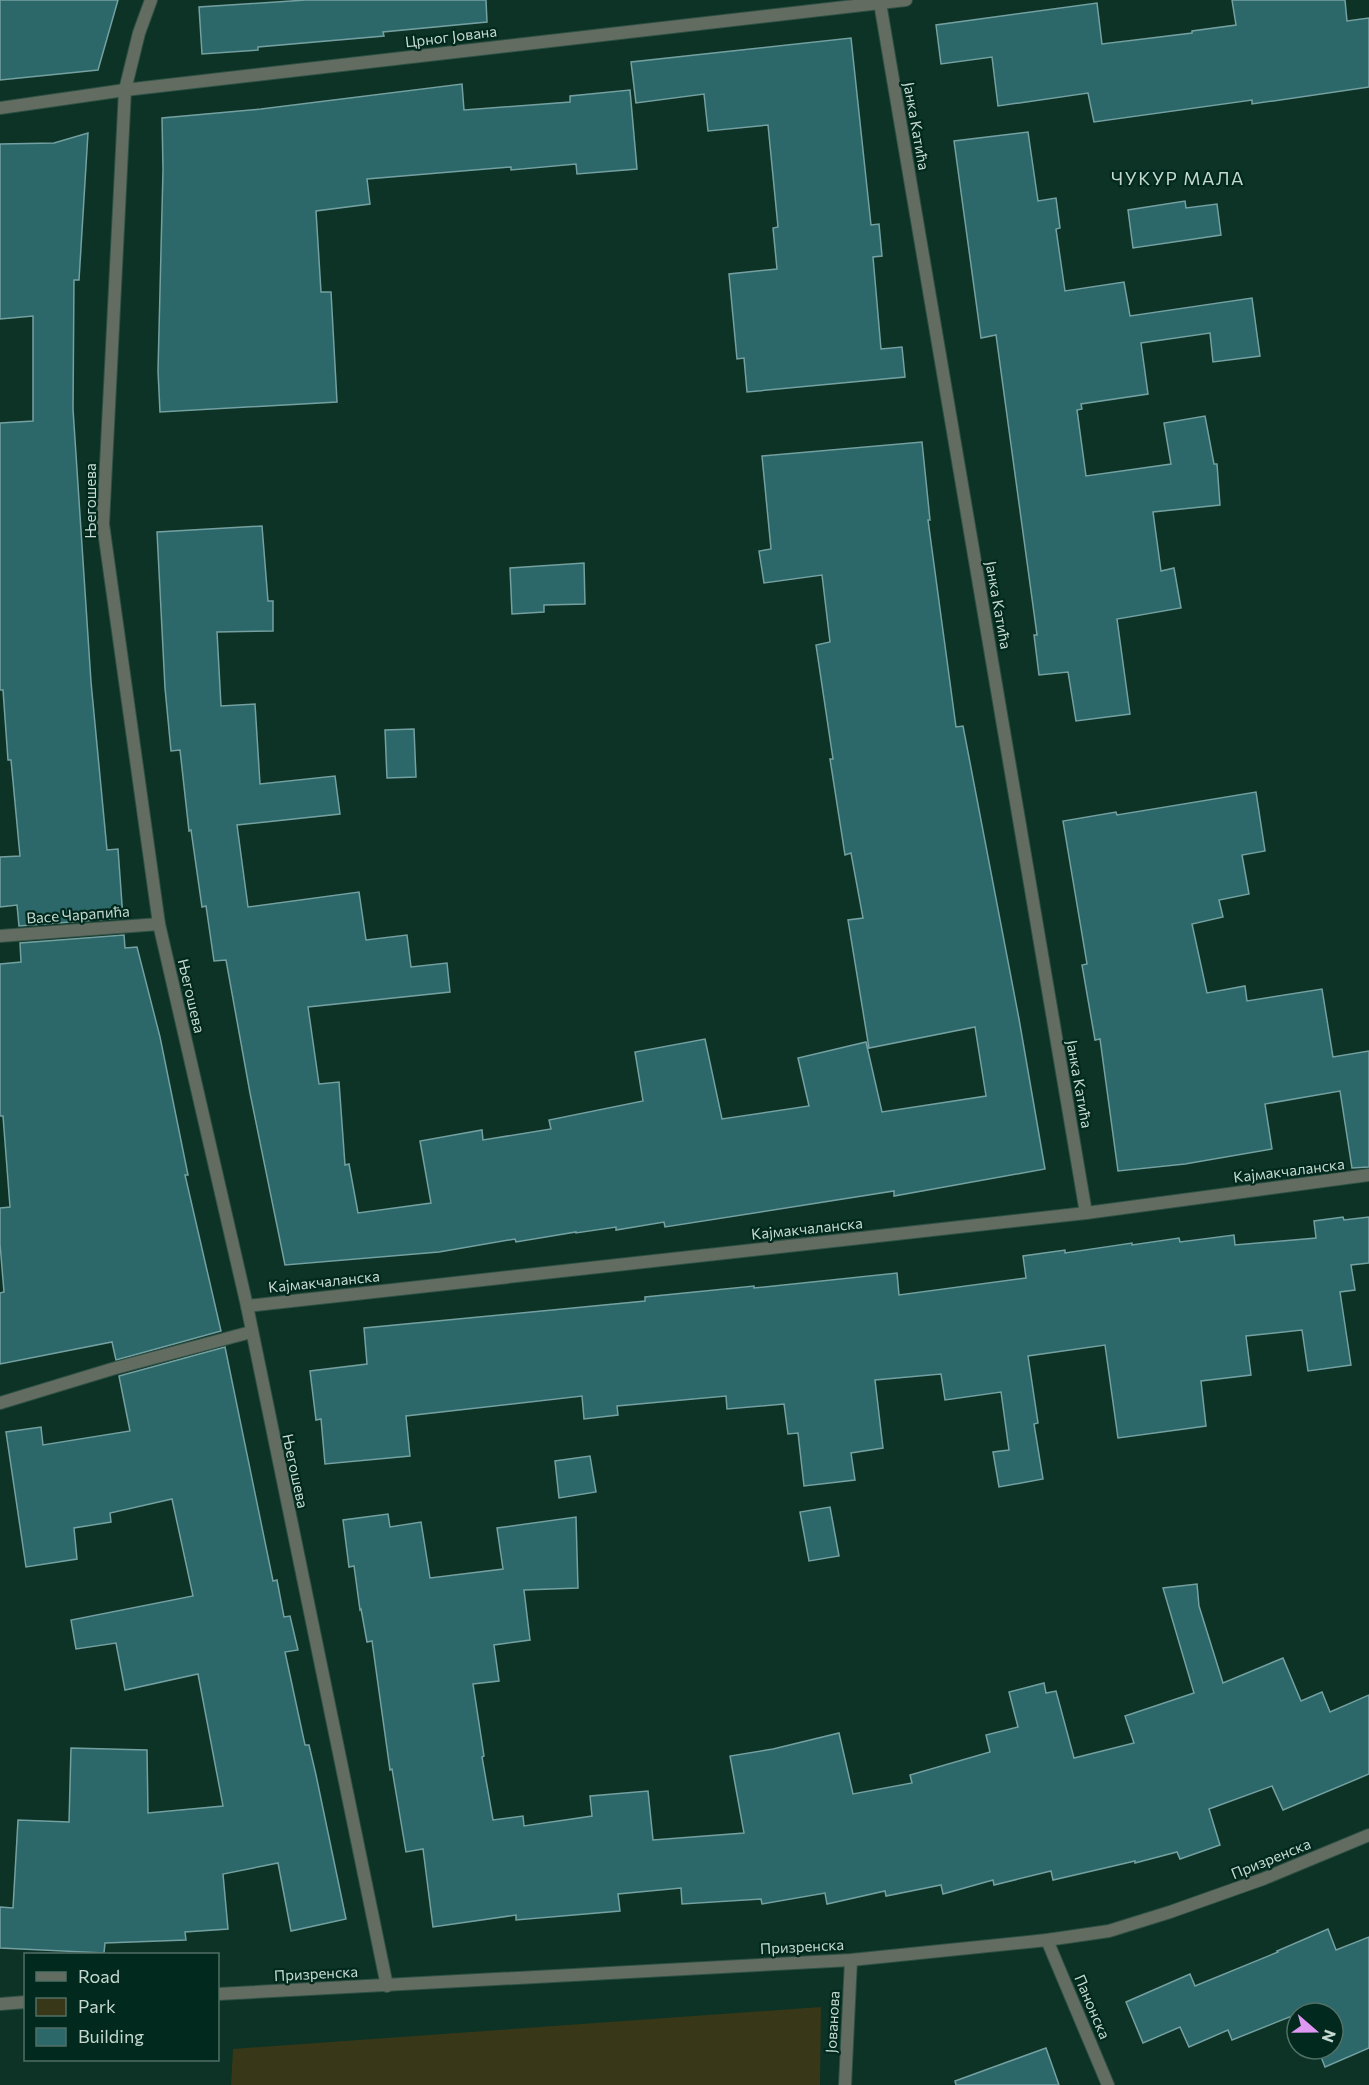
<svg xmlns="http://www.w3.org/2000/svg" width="1369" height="2085" font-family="Commissioner,sans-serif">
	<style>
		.green { fill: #383718 }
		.building { fill: #2c6869; stroke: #74a0a1; stroke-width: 1.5 }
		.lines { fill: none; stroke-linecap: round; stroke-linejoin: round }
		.street-casing { stroke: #2e5145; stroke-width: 14 }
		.street { stroke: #636c60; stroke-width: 12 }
		.labels { text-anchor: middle; stroke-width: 4.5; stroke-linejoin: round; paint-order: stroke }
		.street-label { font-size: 15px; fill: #c5d9d0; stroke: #02291d }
		.quarter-label { font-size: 18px; letter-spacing: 1.5px; fill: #c5d9d0; stroke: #02291d }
	</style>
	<rect width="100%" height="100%" fill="#0d3326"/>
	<!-- green -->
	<polygon class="green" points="821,2007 820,2085 231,2085 233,2049"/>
	<!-- building -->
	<g class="building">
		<polygon points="0,0 118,0 98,70 0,80"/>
		<polygon points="306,0 486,0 487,22 383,32 384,36 258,47 258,50 202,54 199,7"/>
		<polygon points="1232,0 1345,0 1347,21 1369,18 1369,87 1252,104 1252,100 1094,122 1088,93 998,106 992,57 941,64 936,25 1097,3 1102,44 1192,33 1192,31 1236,25"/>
		<polygon points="851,38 871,225 879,224 882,256 873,257 881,349 902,347 905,377 747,392 744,358 737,359 729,274 777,269 773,228 778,227 768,125 708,131 704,94 636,103 631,62"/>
		<polygon points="462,84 464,110 570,102 570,96 630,90 637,169 577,174 576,164 511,170 511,167 367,179 370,204 316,211 321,292 331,292 337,402 160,412 158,371 163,170 162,118 261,109"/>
		<polygon points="1028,132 1038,201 1056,198 1060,228 1056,229 1065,291 1124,282 1130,316 1252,298 1260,356 1213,362 1210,333 1141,343 1148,394 1081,404 1082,409 1077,410 1086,476 1171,464 1164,423 1205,416 1214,464 1217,464 1220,505 1153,512 1161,571 1174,568 1181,608 1117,619 1130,714 1076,721 1068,672 1039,675 1034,635 1037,635 996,335 981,338 954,141"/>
		<polygon points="88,133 79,280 74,280 73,409 91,682 107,850 118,849 123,918 19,926 17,905 0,907 0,857 20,856 11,760 8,760 3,690 0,690 0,423 33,421 33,316 0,319 0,144 54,143"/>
		<polygon points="1185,201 1186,208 1217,204 1221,235 1133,248 1128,210"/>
		<polygon points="922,442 930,520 928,520 956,727 963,726 1019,1019 1045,1169 894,1196 894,1191 665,1227 664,1222 616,1230 616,1227 576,1233 576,1232 516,1242 515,1239 439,1252 285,1265 250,1093 226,960 214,961 206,906 202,907 191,830 189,831 180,750 171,751 165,688 157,532 262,526 268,601 273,601 273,631 217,632 221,706 255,704 260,784 335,776 340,814 237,825 248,907 359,892 366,940 407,935 411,967 447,963 450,992 308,1007 319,1084 339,1082 345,1165 349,1164 358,1213 431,1203 420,1141 482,1130 483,1140 551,1129 549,1120 643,1101 635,1052 705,1039 722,1119 809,1106 798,1058 866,1042 882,1112 986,1096 975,1027 869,1048 848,920 863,918 851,853 845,855 830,759 833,759 816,645 830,642 822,575 764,583 759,551 771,549 762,456"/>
		<polygon points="584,563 585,604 544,605 544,612 512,614 510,568"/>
		<polygon points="414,729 416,777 387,778 385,730"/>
		<polygon points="1256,792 1265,851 1242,855 1249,894 1219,900 1223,917 1192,924 1207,993 1245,986 1247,1001 1322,989 1333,1057 1369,1051 1369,1167 1352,1168 1340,1091 1265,1104 1272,1149 1185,1164 1118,1171 1100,1039 1095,1040 1082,965 1087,964 1063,821 1116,812 1117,815"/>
		<polygon points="124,935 125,948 137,947 160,1037 188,1175 185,1175 221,1331 116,1360 112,1342 0,1364 0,1293 4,1292 0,1244 0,1208 10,1207 3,1116 0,1116 0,964 21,962 20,943"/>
		<polygon points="1343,1217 1344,1220 1369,1217 1369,1263 1351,1265 1355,1290 1340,1292 1351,1365 1308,1371 1302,1330 1246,1336 1251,1375 1201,1381 1206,1426 1118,1438 1105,1345 1028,1356 1038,1423 1034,1424 1043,1479 999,1487 993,1452 1009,1450 1001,1392 945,1400 941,1374 875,1380 883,1448 851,1453 855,1480 804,1486 798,1433 788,1434 784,1404 727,1409 726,1396 617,1406 618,1415 584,1419 582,1396 406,1416 410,1456 325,1464 321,1419 316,1420 310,1371 367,1364 364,1328 645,1301 645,1297 754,1286 754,1288 897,1273 899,1295 1026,1278 1023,1256 1065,1250 1065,1253 1132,1243 1132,1245 1179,1238 1180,1242 1234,1235 1235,1245 1316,1238 1314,1221"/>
		<polygon points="225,1347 273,1581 277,1580 284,1617 290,1616 298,1650 285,1652 305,1745 309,1745 316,1775 346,1919 291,1931 278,1863 223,1874 228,1929 185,1932 186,1940 105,1943 104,1953 0,1948 0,1907 13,1908 18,1820 69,1822 71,1748 147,1750 148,1813 223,1806 198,1674 125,1690 116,1643 76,1649 71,1620 193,1596 172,1499 110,1513 111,1522 74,1528 77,1559 26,1567 6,1432 41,1427 43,1445 130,1431 119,1376"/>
		<polygon points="590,1456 596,1492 559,1498 555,1461"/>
		<polygon points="830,1507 839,1556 809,1561 800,1512"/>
		<polygon points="388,1514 390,1527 421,1522 430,1578 503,1569 497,1528 576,1517 578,1588 524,1590 530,1640 494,1645 499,1681 473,1684 484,1756 482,1757 493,1820 523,1816 524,1826 592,1816 590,1796 648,1791 653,1840 744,1833 730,1756 773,1749 839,1733 853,1794 912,1783 910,1775 990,1752 986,1735 1018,1727 1009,1692 1044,1683 1046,1693 1056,1691 1074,1758 1134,1743 1125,1716 1194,1693 1163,1588 1197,1584 1199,1606 1223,1683 1283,1658 1301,1701 1322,1692 1330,1712 1369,1695 1369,1774 1283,1810 1272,1786 1209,1809 1220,1845 1180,1859 1177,1852 1135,1863 1135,1861 1053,1880 1051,1871 994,1885 993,1880 943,1894 941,1885 886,1896 885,1891 827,1904 825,1893 762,1904 761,1899 682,1904 681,1888 618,1894 620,1911 516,1920 516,1915 433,1927 423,1849 406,1852 392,1769 390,1770 372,1641 367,1642 361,1609 360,1610 354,1566 349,1567 343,1520"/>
		<polygon points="1328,1929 1336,1950 1369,1937 1369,2048 1325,2067 1318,2049 1333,2049 1333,2013 1302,2012 1232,2040 1228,2030 1189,2047 1180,2027 1143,2043 1126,2002 1190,1974 1195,1986 1278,1952 1277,1951"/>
		<polygon points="1046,2048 1059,2085 956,2085 955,2081"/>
	</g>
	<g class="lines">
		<defs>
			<g id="street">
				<polyline points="151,0 139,33 125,90 103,524 159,924 247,1306 387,1986"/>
				<polyline points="880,3 1086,1213"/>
				<polyline points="0,108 125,90 906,0"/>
				<polyline points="0,936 159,924"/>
				<polyline points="247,1306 1086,1213 1369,1175"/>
				<polyline points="0,1403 112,1369 251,1332"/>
				<polyline points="1047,1940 1108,2085"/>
				<polyline points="218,1994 851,1960 1047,1940 1109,1931 1170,1912 1263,1879 1369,1835"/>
				<polyline points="0,2004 26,2002"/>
				<polyline points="845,2085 851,1960"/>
			</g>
		</defs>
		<!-- street casing -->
		<use href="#street" class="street-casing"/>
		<!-- street -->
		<use href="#street" class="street"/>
	</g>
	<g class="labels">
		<!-- street labels -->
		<g class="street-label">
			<text transform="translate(451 37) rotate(-7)" y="5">Црног Јована</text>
			<text transform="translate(916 126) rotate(80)" y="5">Јанка Катића</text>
			<text transform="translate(91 501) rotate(-90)" y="5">Његошева</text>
			<text transform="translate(998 605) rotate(80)" y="5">Јанка Катића</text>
			<text transform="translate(78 915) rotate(-4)" y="5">Васе Чарапића</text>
			<text transform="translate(191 996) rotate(77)" y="5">Његошева</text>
			<text transform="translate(1079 1084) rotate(80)" y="5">Јанка Катића</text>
			<text transform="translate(1289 1171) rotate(-7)" y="5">Кајмакчаланска</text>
			<text transform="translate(807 1229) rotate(-6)" y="5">Кајмакчаланска</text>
			<text transform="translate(324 1282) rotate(-6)" y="5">Кајмакчаланска</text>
			<text transform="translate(295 1471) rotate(78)" y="5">Његошева</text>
			<text transform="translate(1271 1859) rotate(-22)" y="5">Призренска</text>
			<text transform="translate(802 1947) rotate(-3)" y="5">Призренска</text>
			<text transform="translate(316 1974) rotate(-3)" y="5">Призренска</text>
			<text transform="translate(1092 2007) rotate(67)" y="5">Панонска</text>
			<text transform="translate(833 2022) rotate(-87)" y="5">Јованова</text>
		</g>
		<!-- quarter labels -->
		<g class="quarter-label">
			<text x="1178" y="185">ЧУКУР МАЛА</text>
		</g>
	</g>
	<!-- legend -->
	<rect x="24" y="1953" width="195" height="108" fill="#02291d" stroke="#506f65" stroke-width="1.5"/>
	<rect x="36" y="1972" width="30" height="9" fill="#636c60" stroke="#506f65" stroke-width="1.5"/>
	<text x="78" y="1983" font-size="18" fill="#c5d9d0">Road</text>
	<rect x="36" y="1998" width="30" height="18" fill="#383718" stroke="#506f65" stroke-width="1.5"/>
	<text x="78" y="2013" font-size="18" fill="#c5d9d0">Park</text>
	<rect x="36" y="2028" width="30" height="18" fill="#2c6869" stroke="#506f65" stroke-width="1.5"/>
	<text x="78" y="2043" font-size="18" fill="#c5d9d0">Building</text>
	<!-- north arrow -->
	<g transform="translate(1315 2031) rotate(110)"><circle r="28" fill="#02291d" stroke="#506f65" stroke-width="1.5"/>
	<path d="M0-4.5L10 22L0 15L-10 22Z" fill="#df98f2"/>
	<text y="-9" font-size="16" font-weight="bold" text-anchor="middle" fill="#c5d9d0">N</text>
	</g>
</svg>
